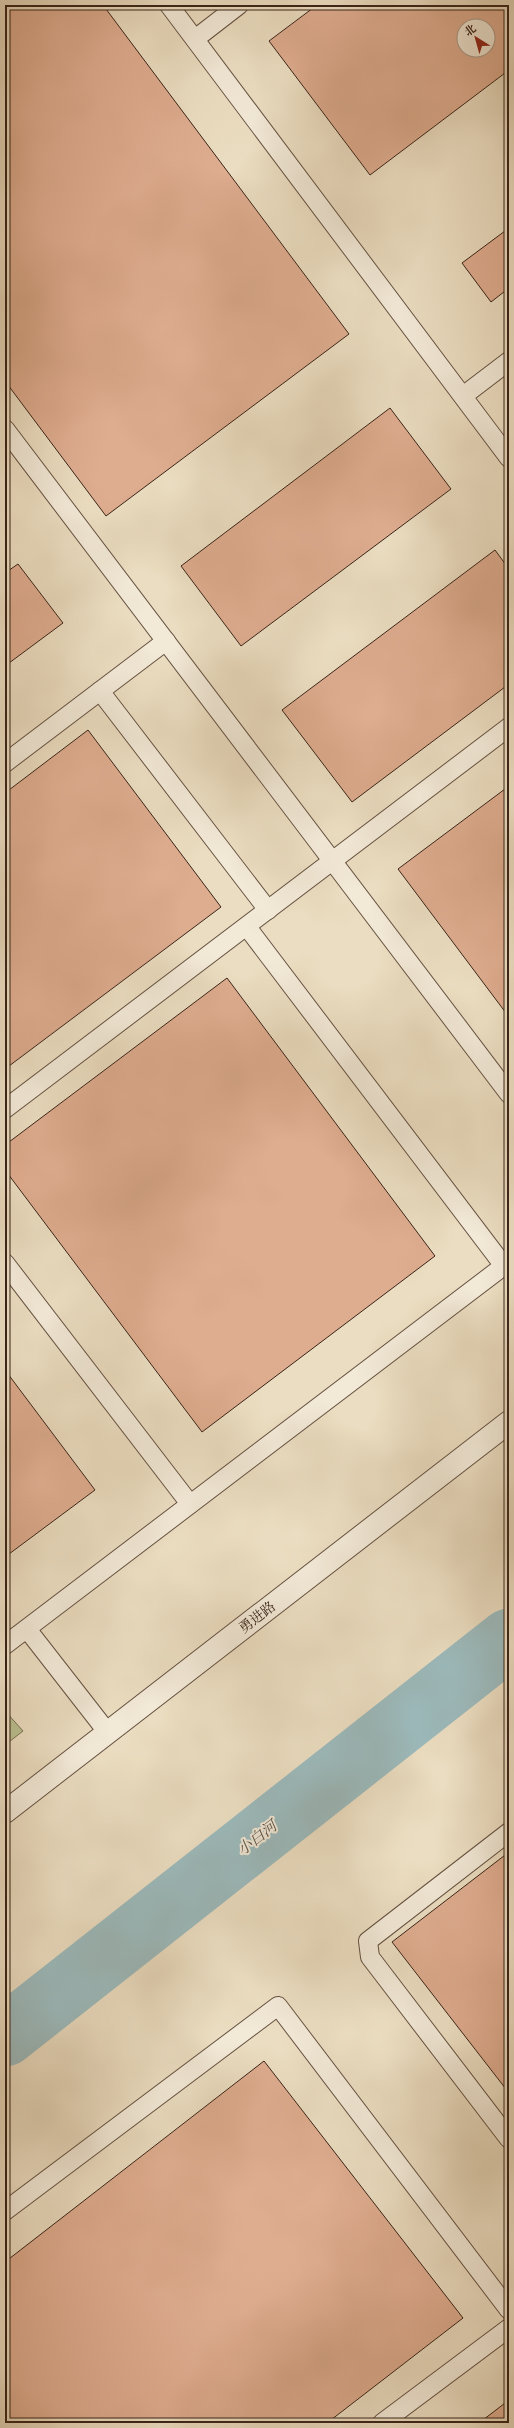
<svg xmlns="http://www.w3.org/2000/svg" width="514" height="2428" font-family="Alegreya,'Noto Serif SC',serif">
	<style>
		.green { fill: #bbc091; stroke: #7a7254 }
		.lines { fill: none; stroke-linecap: round; stroke-linejoin: round }
		.river { stroke: #9cbabc; stroke-width: 61 }
		.building { fill: #deac8f; stroke: #392418; fill-rule: evenodd }
		.service-casing { stroke: #665242; stroke-width: 20 }
		.tertiary-casing { stroke: #665242; stroke-width: 24 }
		.service { stroke: #f2e9d7; stroke-width: 18 }
		.tertiary { stroke: #f2e9d7; stroke-width: 22 }
		.labels { text-anchor: middle; stroke-width: 4; stroke-linejoin: round; paint-order: stroke }
		.street-label { font-size: 14px; fill: #392418; stroke: #f2e9d7 }
		.water-label { font-size: 15px; font-style: italic; fill: #575149; stroke: #f2e9d7 }
	</style>
	<rect width="100%" height="100%" fill="#ebddc1"/>
	<filter id="stains"><feTurbulence type="fractalNoise" baseFrequency=".005" numOctaves="4"/><feColorMatrix values="0 0 0 0 .2 0 0 0 0 .09 0 0 0 0 .02 0 0 0 .5 -.17"/></filter>
	<radialGradient id="worn" r=".72"><stop offset=".6" stop-color="#630" stop-opacity="0"/><stop offset="1" stop-color="#630" stop-opacity=".3"/></radialGradient>
	<!-- green -->
	<polygon class="green" points="6,1712 23,1731 5,1745 5,1713"/>
	<g class="lines">
		<!-- river -->
		<polyline class="river" points="5,2036 509,1639"/>
	</g>
	<!-- building -->
	<g class="building">
		<polygon points="5,5 103,5 349,334 106,516 5,381"/>
		<path d="M 317,5 L 509,5 L 509,70 L 370,175 L 269,41 ZM 464,26 L 488,26 L 488,50 L 464,50 Z"/>
		<polygon points="509,228 509,288 491,302 462,263"/>
		<polygon points="390,408 451,489 241,646 181,566"/>
		<polygon points="495,550 509,569 509,684 352,802 282,710"/>
		<polygon points="18,564 63,623 5,666 5,573"/>
		<polygon points="88,730 221,907 5,1069 5,793"/>
		<polygon points="509,786 509,1017 398,869"/>
		<polygon points="227,978 435,1256 202,1432 5,1170 5,1145"/>
		<polygon points="5,1370 95,1490 5,1557"/>
		<polygon points="509,1852 509,2093 392,1942"/>
		<polygon points="264,2061 463,2318 327,2423 5,2423 5,2262"/>
		<polygon points="509,2400 509,2423 479,2423"/>
	</g>
	<g class="lines">
		<defs>
			<g id="service">
				<polyline points="169,5 509,458"/>
				<polyline points="195,39 239,5"/>
				<polyline points="463,396 509,361"/>
				<polyline points="5,429 509,1094"/>
				<polyline points="100,691 268,910"/>
				<polyline points="5,763 166,641"/>
				<polyline points="247,927 504,1266"/>
				<polyline points="5,1109 509,727"/>
				<polyline points="5,1263 190,1504"/>
				<polyline points="27,1629 108,1733"/>
				<polyline points="5,1645 509,1262"/>
				<polyline points="509,1832 368,1941 370,1957 509,2139"/>
				<polyline points="5,2211 278,2006 509,2310"/>
				<polyline points="382,2423 509,2328"/>
			</g>
			<polyline id="tertiary" points="5,1812 509,1422"/>
		</defs>
		<!-- service casing -->
		<use href="#service" class="service-casing"/>
		<!-- tertiary casing -->
		<use href="#tertiary" class="tertiary-casing"/>
		<!-- service -->
		<use href="#service" class="service"/>
		<!-- tertiary -->
		<use href="#tertiary" class="tertiary"/>
	</g>
	<g class="labels">
		<!-- street labels -->
		<g class="street-label">
			<text transform="translate(257 1617) rotate(-38)" y="5">勇进路</text>
		</g>
		<!-- water labels -->
		<g class="water-label">
			<text transform="translate(257 1838) rotate(-38)" y="5">小白河</text>
		</g>
	</g>
	<!-- margin -->
	<rect width="514" height="2428" fill="none" stroke="#ebddc1" stroke-width="20"/>
	<rect x="6" y="6" width="502" height="2416" fill="none" stroke="#392418" stroke-width="2"/>
	<rect x="10" y="10" width="494" height="2408" fill="none" stroke="#392418"/>
	<!-- north arrow -->
	<g transform="translate(476 38) rotate(323)"><circle r="19" fill="#f2e9d7" stroke="#a89a8b"/>
	<path d="M0-3L7 15L0 10L-7 15Z" fill="#8f2418"/>
	<text y="-6" font-size="11" font-weight="bold" text-anchor="middle" fill="#392418">北</text>
	</g>
	<rect width="100%" height="100%" filter="url(#stains)"/>
	<rect width="100%" height="100%" fill="url(#worn)"/>
</svg>
